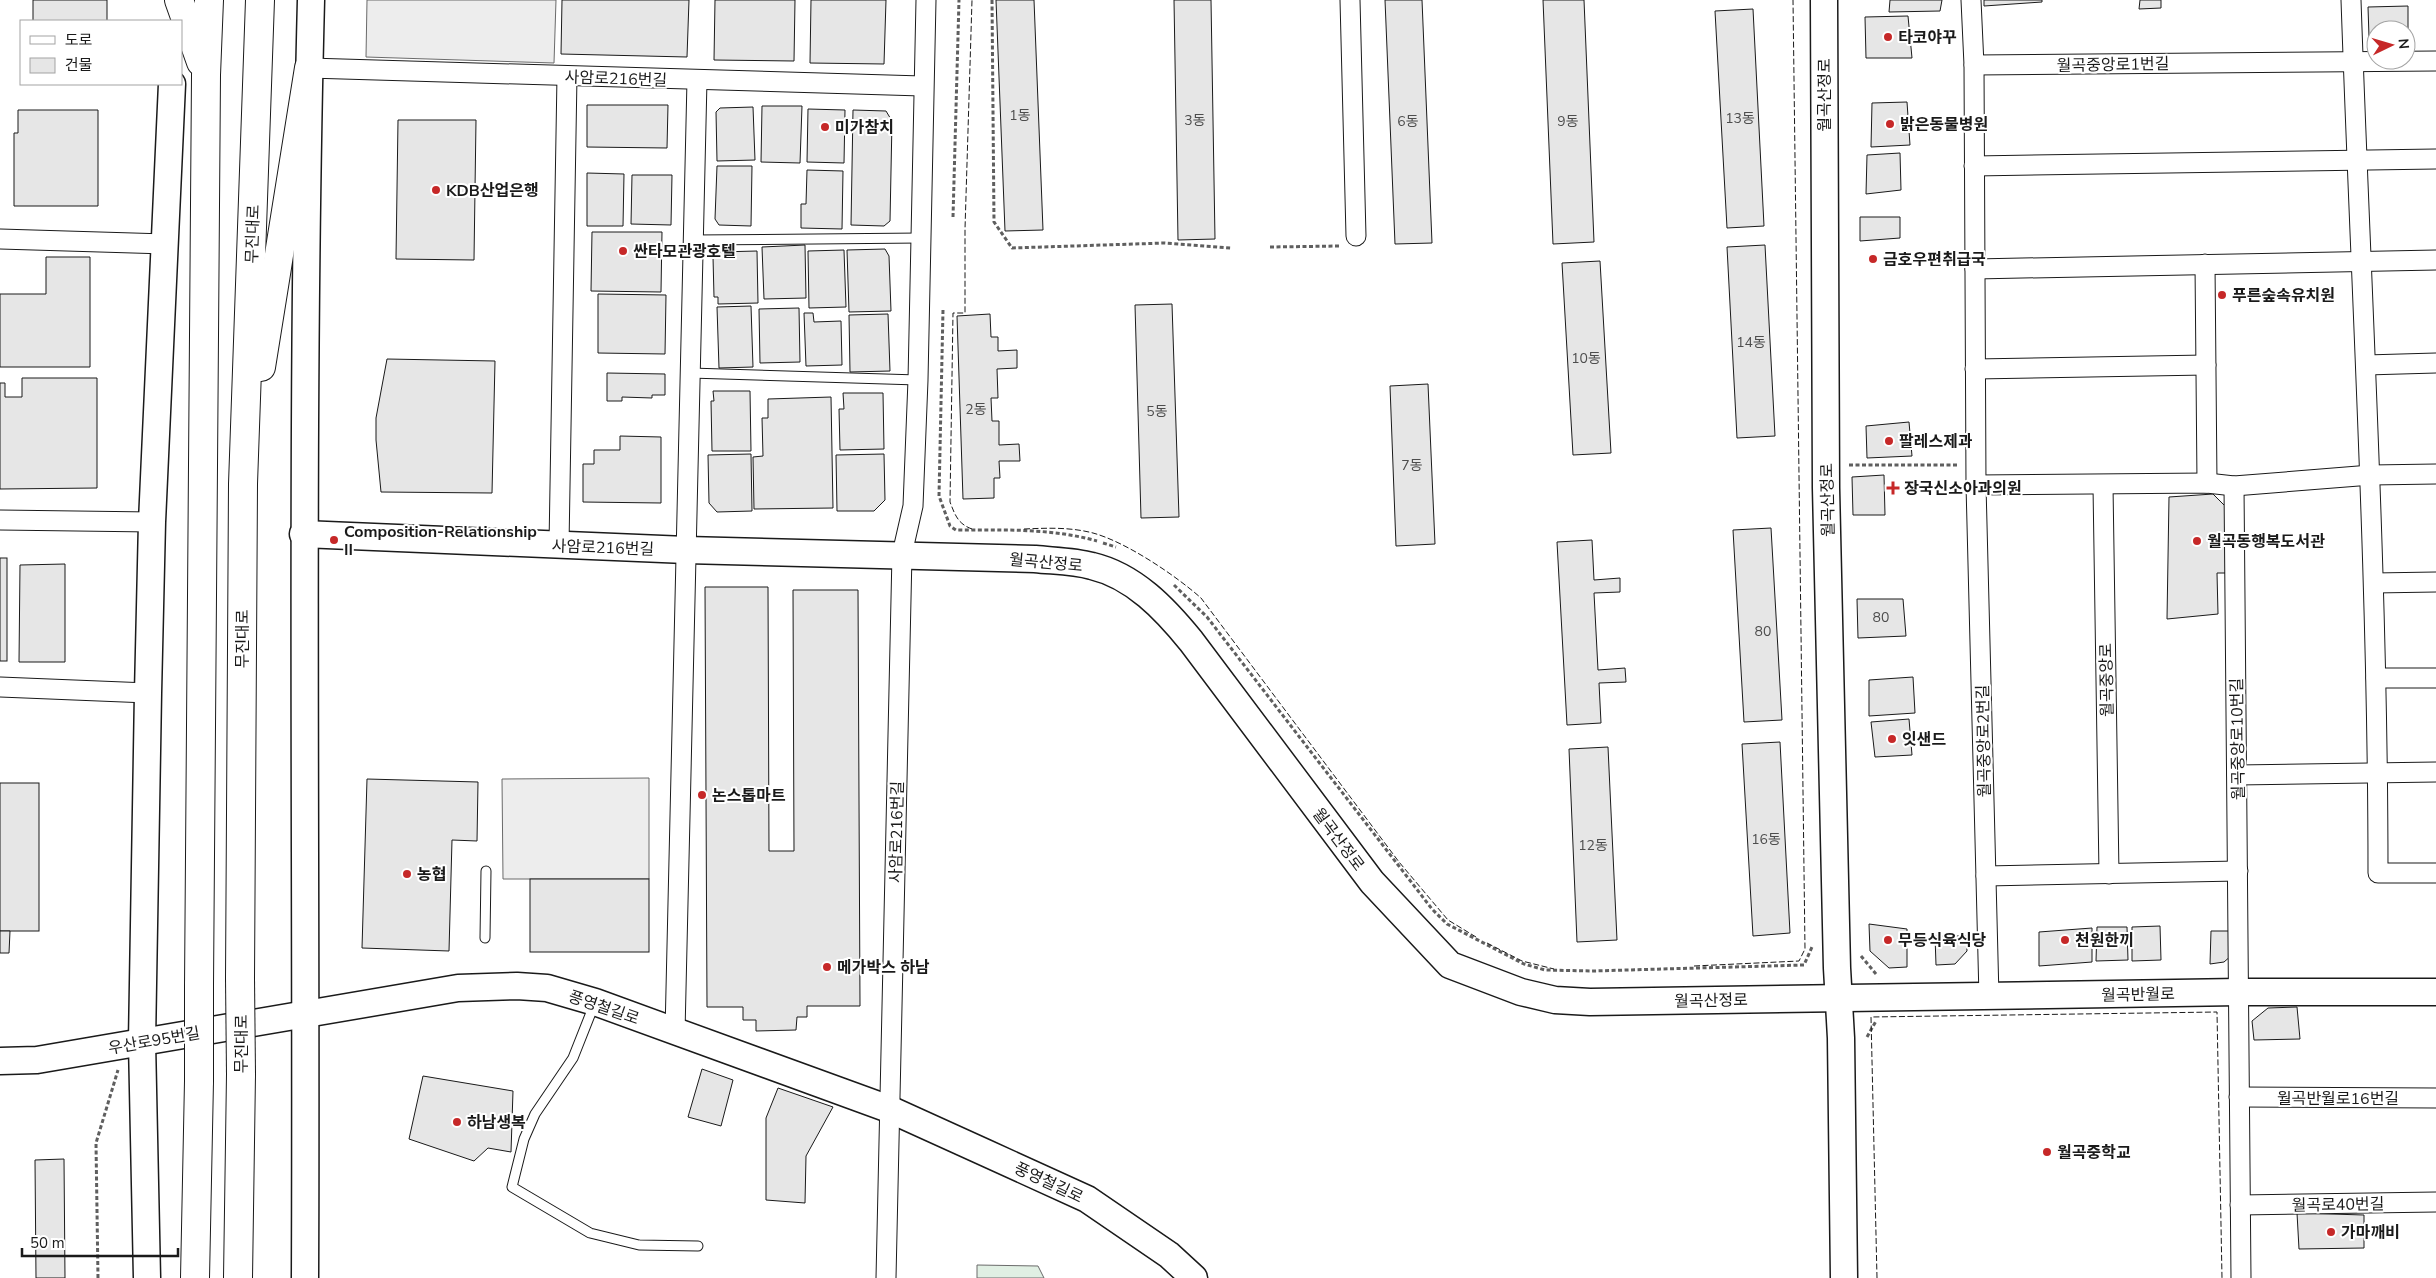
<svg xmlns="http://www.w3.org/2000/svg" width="2436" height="1278" font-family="'Nunito Sans','Noto Sans KR',sans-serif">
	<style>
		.green { fill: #e0efe3; stroke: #6a6a6a }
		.parking { fill: #ededed; stroke: #6a6a6a }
		.building { fill: #e6e6e6; stroke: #1a1a1a }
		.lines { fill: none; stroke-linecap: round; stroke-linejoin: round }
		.lane-casing { stroke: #1a1a1a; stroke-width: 11 }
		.street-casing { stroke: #1a1a1a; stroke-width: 21 }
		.secondary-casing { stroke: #1a1a1a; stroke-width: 29 }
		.highway-casing { stroke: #1a1a1a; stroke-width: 30 }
		.path { stroke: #5f5f5f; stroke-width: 3; stroke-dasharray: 4 2.5; stroke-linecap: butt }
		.lane { stroke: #fff; stroke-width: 9 }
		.street { stroke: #fff; stroke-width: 19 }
		.secondary { stroke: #fff; stroke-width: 26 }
		.highway { stroke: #fff; stroke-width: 28 }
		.highway-bridge-casing { stroke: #1a1a1a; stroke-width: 30; stroke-linecap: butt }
		.highway-bridge { stroke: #fff; stroke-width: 28 }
		.fence { stroke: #1a1a1a; stroke-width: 1; stroke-dasharray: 6 2.5; stroke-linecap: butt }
		.poi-dot { fill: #c62828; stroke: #fff; stroke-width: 2 }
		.labels { text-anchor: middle; stroke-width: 4; stroke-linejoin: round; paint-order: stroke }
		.number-label { font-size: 14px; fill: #4d4d4d }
		.poi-label { font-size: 16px; font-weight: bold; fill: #1a1a1a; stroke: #fff; text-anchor: start }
		.street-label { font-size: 16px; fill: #1a1a1a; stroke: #fff }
	</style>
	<rect width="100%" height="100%" fill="#fff"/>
	<!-- green -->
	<polygon class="green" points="977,1265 1038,1266 1044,1278 977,1278"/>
	<!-- parking -->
	<g class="parking">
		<polygon points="367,0 556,0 554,63 366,57"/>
		<polygon points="649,778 649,879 503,879 502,779"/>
	</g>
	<!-- building -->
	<g class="building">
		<rect x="33" y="0" width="74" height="21"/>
		<polygon points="562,0 689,0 687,57 561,54"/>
		<polygon points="715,0 795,0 794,61 714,60"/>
		<polygon points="811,0 886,0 884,64 810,63"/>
		<polygon points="996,0 1034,0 1043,230 1005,231"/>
		<polygon points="1174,0 1211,0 1215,239 1178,240"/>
		<polygon points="1385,0 1422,0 1432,243 1395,244"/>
		<polygon points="1543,0 1584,0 1594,242 1553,244"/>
		<polygon points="1890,0 1942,0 1940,11 1889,12"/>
		<polygon points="1984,0 2042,0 2042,2 1984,6"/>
		<polygon points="2140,0 2161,0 2161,8 2139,9"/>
		<polygon points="2408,6 2408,47 2406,47 2406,30 2376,30 2376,44 2369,37 2368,7"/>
		<polygon points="1753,9 1764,226 1727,228 1715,11"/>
		<polygon points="1908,16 1912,58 1866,58 1865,17"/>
		<polygon points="1907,102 1910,145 1871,147 1872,103"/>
		<polygon points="587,105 668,105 667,148 587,147"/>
		<polygon points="762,106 802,106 800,163 761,162"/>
		<polygon points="753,107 755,160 717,161 716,112 720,108"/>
		<polygon points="808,109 845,110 844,163 807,162"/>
		<polygon points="18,110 98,110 98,206 14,206 14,133 18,133"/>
		<polygon points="853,110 886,111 892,121 890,221 884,226 851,225"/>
		<polygon points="398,120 476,120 474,260 396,259"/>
		<polygon points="1900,153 1901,190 1866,194 1867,155"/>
		<polygon points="717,166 752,166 751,226 719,225 715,219"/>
		<polygon points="807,170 843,171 842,229 801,228 801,204 806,204"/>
		<polygon points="587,173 624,174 623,226 587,226"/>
		<polygon points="632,175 672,175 671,225 631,224"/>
		<polygon points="1860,217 1900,217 1900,238 1860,241"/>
		<polygon points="592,232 662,232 661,292 591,291"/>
		<polygon points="805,245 806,298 764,299 762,247"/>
		<polygon points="1765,245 1775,436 1737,438 1727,247"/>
		<polygon points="885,249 889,256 891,311 849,312 847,250"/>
		<polygon points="844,250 846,307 809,308 808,251"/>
		<polygon points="757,251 758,303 718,304 718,297 714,297 713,257 718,252"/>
		<polygon points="46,257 90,257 90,367 0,367 0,294 46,294"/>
		<polygon points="1600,261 1611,453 1573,455 1562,263"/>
		<polygon points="598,294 666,295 665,354 598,353"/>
		<polygon points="1172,304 1179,517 1141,518 1135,305"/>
		<polygon points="751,306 753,367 719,368 717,307"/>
		<polygon points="799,308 800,362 760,363 759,309"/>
		<polygon points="804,313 813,313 814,322 841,321 842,365 806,366"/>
		<polygon points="888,314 890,371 850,372 849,315"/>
		<polygon points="990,314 991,337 998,337 998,351 1017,350 1017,368 997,369 998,398 991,398 992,421 999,421 999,445 1019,444 1020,461 999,461 1000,478 994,478 994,498 963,499 957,316"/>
		<polygon points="387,359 495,361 492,493 381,492 376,440 376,418"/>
		<polygon points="607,373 665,374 665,395 652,395 652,398 622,397 622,401 607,401"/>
		<polygon points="22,378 97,378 97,488 0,489 0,383 5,383 5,397 22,397"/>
		<polygon points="1428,384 1435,544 1396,546 1390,386"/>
		<polygon points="713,391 750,391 751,451 712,451 711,401 714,401"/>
		<polygon points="843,393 883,393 884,449 840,450 839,409 844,409"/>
		<polygon points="831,397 833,508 754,509 753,457 763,456 762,418 768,418 768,399"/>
		<polygon points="1909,422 1912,456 1867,458 1866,426"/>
		<polygon points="620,436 661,437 661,503 583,502 583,464 594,464 594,450 620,450"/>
		<polygon points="751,454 752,511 717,512 709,503 708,455"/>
		<polygon points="884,454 885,500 874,511 837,511 836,455"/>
		<polygon points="1884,475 1885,515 1853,515 1852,477"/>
		<polygon points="2213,494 2228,509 2226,573 2217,573 2218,614 2167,619 2169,497"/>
		<polygon points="1771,528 1782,720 1744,722 1733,530"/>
		<polygon points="1592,540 1594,580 1620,578 1620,592 1594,593 1598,670 1625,668 1626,682 1599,683 1601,723 1567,725 1557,542"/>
		<rect x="0" y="558" width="7" height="103"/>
		<polygon points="65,564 65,662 19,662 20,565"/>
		<polygon points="705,587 768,587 769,851 794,851 793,590 858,590 860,1006 807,1006 807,1017 797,1017 796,1030 756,1031 756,1020 743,1020 743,1007 707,1007"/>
		<polygon points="1857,599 1903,599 1906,636 1858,638"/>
		<polygon points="1913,677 1915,713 1869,716 1869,680"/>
		<polygon points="1909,719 1912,755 1875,757 1871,722"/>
		<polygon points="1780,742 1790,933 1753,936 1742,744"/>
		<polygon points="1608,747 1617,940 1577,942 1569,749"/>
		<polygon points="367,779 478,782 477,841 452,840 449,951 362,948"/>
		<rect x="0" y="783" width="39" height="148"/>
		<rect x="530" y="879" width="119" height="73"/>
		<polygon points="1869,924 1907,929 1907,967 1889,968 1870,951"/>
		<polygon points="2160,926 2161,960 2132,961 2132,927"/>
		<polygon points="2097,927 2127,927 2128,960 2096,961"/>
		<polygon points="2092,928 2092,962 2039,966 2039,932"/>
		<polygon points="0,931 10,931 9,953 0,953"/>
		<polygon points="2211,931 2233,931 2232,955 2224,962 2210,964"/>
		<polygon points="1935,936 1966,936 1967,951 1955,964 1936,965"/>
		<polygon points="2297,1007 2300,1039 2254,1040 2252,1021 2268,1008"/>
		<polygon points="702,1069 733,1080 721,1126 688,1117"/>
		<polygon points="423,1076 513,1091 511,1152 488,1148 474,1161 409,1139"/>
		<polygon points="778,1088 833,1107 806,1156 805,1203 766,1200 766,1118"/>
		<polygon points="64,1159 65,1278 36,1278 35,1160"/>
		<polygon points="2297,1213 2364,1215 2364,1248 2299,1249"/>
	</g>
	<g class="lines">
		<defs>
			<g id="lane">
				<polyline points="693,240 921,238"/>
				<polyline points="690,373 918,380"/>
				<polyline points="485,938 486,871"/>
				<polyline points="594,1005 573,1058 535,1114 524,1139 512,1187 590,1233 639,1245 698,1246"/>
			</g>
			<g id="street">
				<polyline points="1350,0 1356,236"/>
				<polyline points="1971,0 1974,65 1976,485 1989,997"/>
				<path d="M 2351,0 C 2361,291 2378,582 2378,873 L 2436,873"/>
				<polyline points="1974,65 2436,61"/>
				<polyline points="309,68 922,86"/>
				<polyline points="1974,166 2436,159"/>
				<polyline points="0,239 166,244"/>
				<polyline points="2205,264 2207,483"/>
				<polyline points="1975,269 2436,260"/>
				<polyline points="2366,365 2436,363"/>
				<polyline points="1975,369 2206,365"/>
				<polyline points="1976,485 2207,483 2234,486 2371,475 2436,474"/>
				<polyline points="2103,486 2109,874"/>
				<polyline points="2234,486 2241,1278"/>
				<polyline points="0,520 152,522"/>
				<polyline points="559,545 567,76"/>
				<polyline points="2374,583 2436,582"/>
				<polyline points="2376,678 2436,678"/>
				<polyline points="0,687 148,693"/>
				<polyline points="2237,775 2436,772"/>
				<polyline points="1986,876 2238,871"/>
				<polyline points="675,1033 697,80"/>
				<polyline points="2239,1097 2436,1098"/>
				<polyline points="2240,1205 2436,1202"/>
				<polyline points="886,1278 902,554 913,506 918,380 926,0"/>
			</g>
			<g id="secondary">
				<polyline points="1824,0 1826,488 1837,968 1841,1038 1844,1278"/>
				<path d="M 303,534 L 686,550 L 1035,559 C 1054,561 1074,561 1092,566 C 1134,576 1165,609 1191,641 L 1372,882 L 1450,965 L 1521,992 L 1555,1000 L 1590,1002 L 2239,992 L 2436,992"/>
				<polyline points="0,1061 37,1060 458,988 517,986 547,988 595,1002 889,1109 986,1153 1087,1199 1169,1255 1194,1278"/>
				<polyline points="147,1278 142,1042 148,693 152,522 172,84"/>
				<path d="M 305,1278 C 307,852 300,426 311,0"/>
			</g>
			<g id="highway">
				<polyline points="179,0 201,62"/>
				<polyline points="261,367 309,68"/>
				<polyline points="240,978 243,484 260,0"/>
				<polyline points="199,986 206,75 209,0"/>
				<polyline points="195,1278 199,1081"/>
				<polyline points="238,1278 241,1074"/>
			</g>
		</defs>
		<!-- lane casing -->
		<use href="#lane" class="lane-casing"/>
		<!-- street casing -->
		<use href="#street" class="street-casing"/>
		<!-- secondary casing -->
		<use href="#secondary" class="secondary-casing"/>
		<!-- highway casing -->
		<use href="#highway" class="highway-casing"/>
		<!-- path -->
		<g class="path">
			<polyline points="992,0 994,222 1012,248 1165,243 1231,248"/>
			<polyline points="953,217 959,0"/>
			<polyline points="1270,247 1341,246"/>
			<path d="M 943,310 L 939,496 L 950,526 L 956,530 C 1004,530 1051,528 1097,541"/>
			<polyline points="1849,465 1958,465"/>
			<polyline points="1103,543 1116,547"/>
			<polyline points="1174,585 1207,617 1432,909 1447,924 1524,964 1545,970 1592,971 1804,965 1812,947"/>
			<polyline points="1861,956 1876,974"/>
			<polyline points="1867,1037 1876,1021"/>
			<polyline points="98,1278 96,1143 118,1070"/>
		</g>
		<!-- lane -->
		<use href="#lane" class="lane"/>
		<!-- street -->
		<use href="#street" class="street"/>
		<!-- secondary -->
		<use href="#secondary" class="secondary"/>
		<!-- highway -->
		<use href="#highway" class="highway"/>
		<defs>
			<g id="highway-bridge">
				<polyline points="240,978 241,1074"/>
				<polyline points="199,1081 199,986"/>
			</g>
		</defs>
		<!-- highway-bridge casing -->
		<use href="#highway-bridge" class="highway-bridge-casing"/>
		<!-- highway-bridge -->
		<use href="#highway-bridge" class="highway-bridge"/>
		<!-- fence -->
		<g class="fence">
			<path d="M 972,529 C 958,524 955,515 950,502 L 953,313 L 965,313 L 965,229 L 972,0"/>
			<path d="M 1024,529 C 1047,528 1070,527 1093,533 C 1126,542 1175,575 1201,598 L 1399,862 L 1448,920 L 1476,937"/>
			<polyline points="1487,943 1522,961 1554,969"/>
			<polyline points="1694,966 1799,961 1805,949 1793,0"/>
			<polyline points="1877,1278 1871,1017 2217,1012 2222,1278"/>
		</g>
	</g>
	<!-- markers -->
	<g class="poi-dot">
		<circle cx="1888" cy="37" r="5"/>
		<circle cx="1890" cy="124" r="5"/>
		<circle cx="825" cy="127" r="5"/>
		<circle cx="436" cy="190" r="5"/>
		<circle cx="623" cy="251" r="5"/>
		<circle cx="1873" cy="259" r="5"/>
		<circle cx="2222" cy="295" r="5"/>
		<circle cx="1889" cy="441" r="5"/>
		<path d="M1890.5 480.5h5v5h5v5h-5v5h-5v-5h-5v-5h5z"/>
		<circle cx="334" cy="540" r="5"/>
		<circle cx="2197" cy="541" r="5"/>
		<circle cx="1892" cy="739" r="5"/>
		<circle cx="702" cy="795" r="5"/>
		<circle cx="407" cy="874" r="5"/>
		<circle cx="1888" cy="940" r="5"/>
		<circle cx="2065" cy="940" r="5"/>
		<circle cx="827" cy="967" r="5"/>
		<circle cx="457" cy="1122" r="5"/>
		<circle cx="2047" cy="1152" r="5"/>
		<circle cx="2331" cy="1232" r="5"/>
	</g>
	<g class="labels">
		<!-- number labels -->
		<g class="number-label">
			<text x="1020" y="120">1동</text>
			<text x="1740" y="123">13동</text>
			<text x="1195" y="125">3동</text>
			<text x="1408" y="126">6동</text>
			<text x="1568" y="126">9동</text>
			<text x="1751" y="347">14동</text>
			<text x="1586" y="363">10동</text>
			<text x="976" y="414">2동</text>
			<text x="1157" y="416">5동</text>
			<text x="1412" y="470">7동</text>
			<text x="1881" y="622">80</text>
			<text x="1763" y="636">80</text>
			<text x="1766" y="844">16동</text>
			<text x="1593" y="850">12동</text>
		</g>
		<!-- poi labels -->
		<g class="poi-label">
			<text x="1898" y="43">타코야꾸</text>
			<text x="1900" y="130">밝은동물병원</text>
			<text x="835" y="133">미가참치</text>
			<text x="446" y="196">KDB산업은행</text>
			<text x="633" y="257">싼타모관광호텔</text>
			<text x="1883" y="265">금호우편취급국</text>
			<text x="2232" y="301">푸른숲속유치원</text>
			<text x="1899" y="447">팔레스제과</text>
			<text x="1904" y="494">장국신소아과의원</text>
			<text x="344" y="537">Composition-Relationship<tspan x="344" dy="18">II</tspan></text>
			<text x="2207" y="547">월곡동행복도서관</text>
			<text x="1902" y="745">잇샌드</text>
			<text x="712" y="801">논스톱마트</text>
			<text x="417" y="880">농협</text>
			<text x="1898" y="946">무등식육식당</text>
			<text x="2075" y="946">천원한끼</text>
			<text x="837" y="973">메가박스 하남</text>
			<text x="467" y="1128">하남생복</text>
			<text x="2057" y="1158">월곡중학교</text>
			<text x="2341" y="1238">가마깨비</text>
		</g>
		<!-- street labels -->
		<g class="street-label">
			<text transform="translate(2113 64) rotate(-1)" y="6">월곡중앙로1번길</text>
			<text transform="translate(616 78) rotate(2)" y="6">사암로216번길</text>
			<text transform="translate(1824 95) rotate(-90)" y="6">월곡산정로</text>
			<text transform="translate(252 234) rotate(-88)" y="6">무진대로</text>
			<text transform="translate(1827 500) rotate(-91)" y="6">월곡산정로</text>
			<text transform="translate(603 547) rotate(2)" y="6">사암로216번길</text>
			<text transform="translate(1046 562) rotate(5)" y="6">월곡산정로</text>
			<text transform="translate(242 639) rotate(-90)" y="6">무진대로</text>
			<text transform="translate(2106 680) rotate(-91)" y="6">월곡중앙로</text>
			<text transform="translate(2237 739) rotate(-91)" y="6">월곡중앙로10번길</text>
			<text transform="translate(1983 741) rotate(-91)" y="6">월곡중앙로2번길</text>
			<text transform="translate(896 832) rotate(-89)" y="6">사암로216번길</text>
			<text transform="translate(1339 839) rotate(53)" y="6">월곡산정로</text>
			<text transform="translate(2138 994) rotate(-1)" y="6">월곡반월로</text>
			<text transform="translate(1711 1000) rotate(-1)" y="6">월곡산정로</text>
			<text transform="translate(604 1007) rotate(19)" y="6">풍영철길로</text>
			<text transform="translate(154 1040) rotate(-10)" y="6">우산로95번길</text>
			<text transform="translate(241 1044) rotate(-90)" y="6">무진대로</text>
			<text x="2338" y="1104">월곡반월로16번길</text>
			<text transform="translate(1049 1182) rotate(25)" y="6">풍영철길로</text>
			<text transform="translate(2338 1204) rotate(-1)" y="6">월곡로40번길</text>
		</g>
	</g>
	<!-- legend -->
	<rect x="20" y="20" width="162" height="65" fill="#ffffff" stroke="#a3a3a3"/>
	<rect x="30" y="36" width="25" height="8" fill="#ffffff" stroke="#a3a3a3"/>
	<text x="65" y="45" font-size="15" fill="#1a1a1a">도로</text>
	<rect x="30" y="58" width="25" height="15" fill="#e6e6e6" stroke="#a3a3a3"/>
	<text x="65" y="70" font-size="15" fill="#1a1a1a">건물</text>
	<!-- north arrow -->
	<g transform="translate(2391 45) rotate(85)"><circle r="24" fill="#ffffff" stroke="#a3a3a3"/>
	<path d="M0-4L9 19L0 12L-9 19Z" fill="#c62828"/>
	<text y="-8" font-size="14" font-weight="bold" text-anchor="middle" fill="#1a1a1a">N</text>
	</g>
	<!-- scale -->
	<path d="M22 1248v8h156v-8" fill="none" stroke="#1a1a1a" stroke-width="2.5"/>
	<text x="30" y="1248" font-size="15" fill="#1a1a1a" stroke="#ffffff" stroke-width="4" paint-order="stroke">50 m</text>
</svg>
